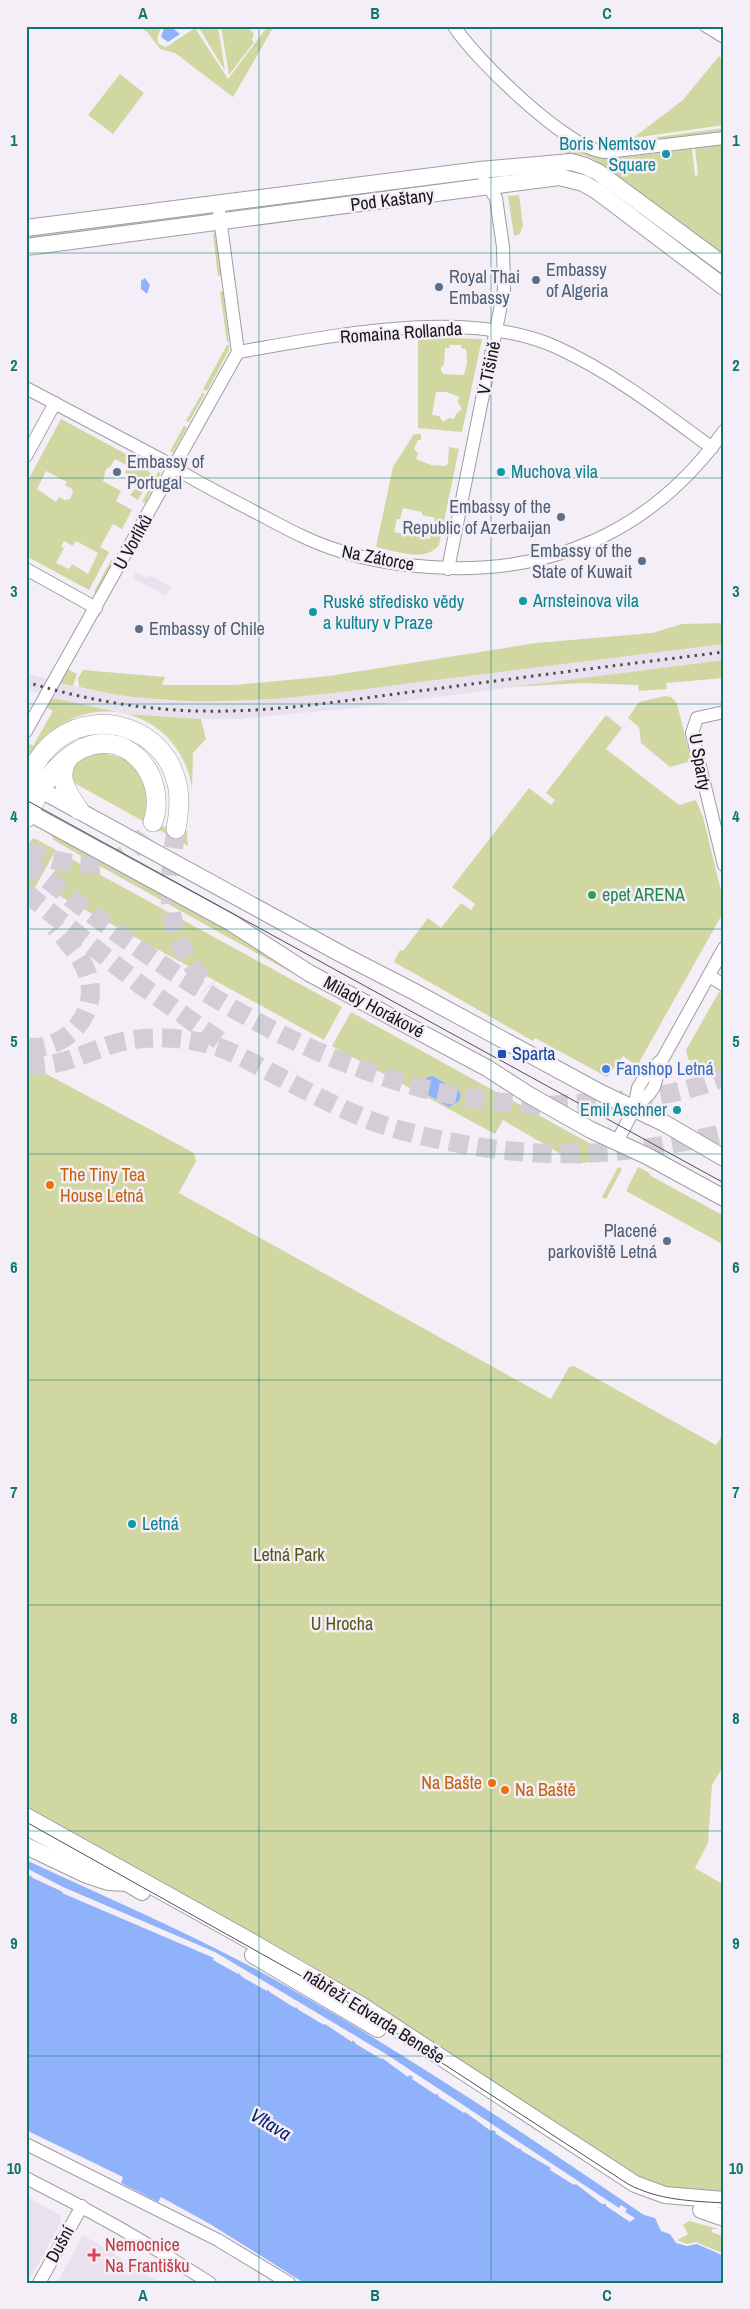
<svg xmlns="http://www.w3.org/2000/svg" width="750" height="2309" font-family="'Archivo Narrow',sans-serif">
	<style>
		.built { fill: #eae1ef }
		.green { fill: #d1d7a1; fill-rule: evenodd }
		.water { fill: #8fb2fb }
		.pier { fill: #f4eff7 }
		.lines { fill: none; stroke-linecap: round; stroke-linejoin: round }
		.highway-tunnel { stroke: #d3ced6; stroke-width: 19; stroke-dasharray: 19 9; stroke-linecap: butt }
		.minor-casing { stroke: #a19ca4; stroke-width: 14 }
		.major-casing { stroke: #a19ca4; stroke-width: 18 }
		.highway-casing { stroke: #a19ca4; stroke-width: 20 }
		.minor { stroke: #fff; stroke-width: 12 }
		.major { stroke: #fff; stroke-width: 16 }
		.highway { stroke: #fff; stroke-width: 19 }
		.tram { stroke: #524f54; stroke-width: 1 }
		.rail { stroke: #524f54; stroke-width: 3; stroke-dasharray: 2.5 5; stroke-linecap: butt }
		.grid { fill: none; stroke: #0f766e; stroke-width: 1; stroke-opacity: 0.55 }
		.culture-dot { fill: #0f9aa8; stroke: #f4eff7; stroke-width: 2 }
		.service-dot { fill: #5c6f8a; stroke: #f4eff7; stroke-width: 2 }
		.leisure-dot { fill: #2e9e5b; stroke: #f4eff7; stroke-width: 2 }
		.transit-dot { fill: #1a4fb4; stroke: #f4eff7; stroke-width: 2 }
		.shop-dot { fill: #3f7fe0; stroke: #f4eff7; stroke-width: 2 }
		.food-dot { fill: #e8710a; stroke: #f4eff7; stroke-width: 2 }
		.health-dot { fill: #e0444e; stroke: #f4eff7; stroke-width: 2 }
		.labels { text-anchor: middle; stroke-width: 5; stroke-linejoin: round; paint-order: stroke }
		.culture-label { font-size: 18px; fill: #0d838f; stroke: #f4eff7; text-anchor: start }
		.street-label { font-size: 18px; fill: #181619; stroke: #f4eff7 }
		.service-label { font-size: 18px; fill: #4e5e75; stroke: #f4eff7; text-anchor: start }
		.leisure-label { font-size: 18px; fill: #27864d; stroke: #f4eff7; text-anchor: start }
		.transit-label { font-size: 18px; fill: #164399; stroke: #f4eff7; text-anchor: start }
		.shop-label { font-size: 18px; fill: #366cbe; stroke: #f4eff7; text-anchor: start }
		.food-label { font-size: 18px; fill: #c56008; stroke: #f4eff7; text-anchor: start }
		.park-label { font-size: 18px; fill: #535715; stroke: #f4eff7 }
		.health-label { font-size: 18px; fill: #be3a42; stroke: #f4eff7; text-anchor: start }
		.water-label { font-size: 19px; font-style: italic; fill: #041c6e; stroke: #f4eff7 }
		.neatline { fill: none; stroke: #0f766e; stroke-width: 2 }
		.grid-label { font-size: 16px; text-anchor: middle; font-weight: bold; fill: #0f766e }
	</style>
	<rect width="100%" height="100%" fill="#f4eff7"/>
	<!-- built -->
	<g class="built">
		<polygon points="136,572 147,578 149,575 171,587 166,596 133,578"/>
		<polygon points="724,644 724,660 345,709 237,719 201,719 126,714 85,706 26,690 26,673 89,690 167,701 236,702 343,692"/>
		<polygon points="26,2196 61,2216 60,2224 28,2283 26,2283"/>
		<polygon points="83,2235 156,2280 163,2283 57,2283"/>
	</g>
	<!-- green -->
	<g class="green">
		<polygon points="139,26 161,26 157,40 159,44 166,47 195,28 228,79 268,26 274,26 233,97 175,53 160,49 148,33"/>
		<polygon points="198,26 218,26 225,71"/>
		<polygon points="221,26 247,26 254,34 252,40 254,42 229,75"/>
		<polygon points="719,56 724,61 724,125 633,138 683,100"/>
		<polygon points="120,74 144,93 113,134 88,115"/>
		<polygon points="724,128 724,134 650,144 650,138"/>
		<polygon points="574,143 596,157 608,159 692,149 695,176 698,175 695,148 724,144 724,256 597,161 584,155 565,153"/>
		<polygon points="477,178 477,182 285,206 285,202"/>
		<polygon points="519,195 523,225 520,234 514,236 508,196"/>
		<polygon points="210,212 210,216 26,241 26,233"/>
		<polygon points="215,233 221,276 218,276 213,234"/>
		<polygon points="223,291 229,342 227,342 220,292"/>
		<path d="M 446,338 L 482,339 L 462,432 L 418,428 L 418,339 ZM 450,345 L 461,345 L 461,348 L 466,349 L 467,362 L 464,375 L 444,374 L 441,371 L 441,367 L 444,365 L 445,348 L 449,348 ZM 436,392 L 446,392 L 459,397 L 458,402 L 462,409 L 456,414 L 454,419 L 449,418 L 443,422 L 439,416 L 432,415 Z"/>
		<polygon points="227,345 229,345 229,350 207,391 203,389"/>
		<polygon points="202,393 205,394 189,422 186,421"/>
		<path d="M 61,419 L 150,467 L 148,471 L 152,474 L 138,500 L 130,495 L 134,490 L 138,488 L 137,484 L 140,478 L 125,473 L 128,466 L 115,459 L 110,467 L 106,469 L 103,481 L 121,491 L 116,501 L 132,510 L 122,529 L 113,524 L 100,547 L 109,552 L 89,590 L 26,556 L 26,484 ZM 46,471 L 67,482 L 65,485 L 72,489 L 73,493 L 70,499 L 65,500 L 59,497 L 56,502 L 37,489 ZM 64,541 L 73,546 L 75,542 L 78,542 L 98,553 L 88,574 L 72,564 L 69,569 L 56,563 L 64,548 L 61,547 Z"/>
		<polygon points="184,426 187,427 173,453 170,451"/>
		<path d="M 414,434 L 421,434 L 421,440 L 418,440 L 414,449 L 418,453 L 416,459 L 431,465 L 445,466 L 448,464 L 449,447 L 459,449 L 439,545 C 425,563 395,551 376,547 L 393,467 ZM 403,508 L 422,512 L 422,515 L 435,518 L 430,539 L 394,532 L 397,519 L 400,519 Z"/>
		<polygon points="158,472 161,473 145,503 142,502"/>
		<polygon points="111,560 113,561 96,593 94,592"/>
		<path d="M 724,623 L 724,644 C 625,656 526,669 428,681 C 311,696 195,715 79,687 L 78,678 L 83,670 L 165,677 L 162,685 L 235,685 L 329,676 L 536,643 L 652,633 L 682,624 Z"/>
		<polygon points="724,660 724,678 666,683 667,689 639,691 638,685 582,683 513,687"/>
		<polygon points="67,669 77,674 73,686 59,683"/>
		<polygon points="665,696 671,697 677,703 691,761 670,767 641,743 639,727 628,718 639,702"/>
		<path d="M 53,698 L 126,714 L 201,719 L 206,739 L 193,753 L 192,789 C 180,705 75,682 31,757 L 26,755 L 26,742 L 33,746 L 53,711 L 46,707 Z"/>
		<polygon points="606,715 622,728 606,749 679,805 696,800 703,817 724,903 724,911 637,1066 623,1056 607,1077 535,1038 533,1041 394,962 400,950 403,951 428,918 441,928 461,903 471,910 475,904 452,887 529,788 551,805 555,800 546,793"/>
		<polygon points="104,753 126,759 139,770 149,794 144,819 165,827 187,831 188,846 76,784 70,776 78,760 91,755"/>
		<polygon points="49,831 218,923 343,1001 60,844 53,839"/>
		<polygon points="34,838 56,850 26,903 26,844"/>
		<polygon points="64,855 342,1007 324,1040 45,888"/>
		<polygon points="719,992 724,995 724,1078 688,1059 686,1050"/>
		<path d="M 351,1012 L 591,1144 L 594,1149 L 592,1152 L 597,1155 L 592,1161 L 578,1164 L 503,1120 L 495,1134 L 332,1046 ZM 433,1076 L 460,1092 L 461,1097 L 458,1102 L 449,1106 L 422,1092 L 420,1089 Z"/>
		<polygon points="26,1063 194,1153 196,1161 179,1193 551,1399 569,1367 574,1366 716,1445 724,1432 724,1765 712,1785 708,1843 695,1868 724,1885 724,2193 668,2187 639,2178 312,1966 250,1931 206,1911 26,1812"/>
		<polygon points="618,1167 622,1169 606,1199 602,1197"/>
		<polygon points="638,1167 648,1172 651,1176 724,1216 724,1245 626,1191"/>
		<polygon points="689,2221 719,2229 712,2229 712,2232 724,2237 724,2254 696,2242 686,2244 677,2240 688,2234 683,2225"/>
	</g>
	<!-- water -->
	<g class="water">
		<polygon points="165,26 170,26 180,34 168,42 161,37"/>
		<polygon points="145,278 150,285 147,294 141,289 141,281"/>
		<path d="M 433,1076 L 460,1092 L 461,1097 L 458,1102 L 449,1107 L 423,1092 L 420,1089 C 421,1081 425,1077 433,1076 Z"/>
		<path d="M 26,1860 C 105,1897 185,1931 261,1972 C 393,2045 519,2130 644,2215 L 655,2218 L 661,2231 L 670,2234 L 676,2243 L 687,2246 L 697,2244 L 724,2256 L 724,2283 L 304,2283 L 210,2224 L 161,2197 L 158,2202 L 121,2183 L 123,2177 L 26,2130 Z"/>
	</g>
	<!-- pier -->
	<polygon class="pier" points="26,1868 63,1887 215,1952 386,2054 619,2208 621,2205 627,2209 625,2212 635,2218 630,2222 606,2206 606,2204 602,2204 576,2184 574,2185 550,2170 551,2168 522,2151 520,2148 519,2149 495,2133 496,2132 493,2130 491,2131 465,2112 464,2113 439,2097 437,2093 436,2095 412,2079 413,2077 409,2075 408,2077 382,2058 381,2059 356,2044 353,2040 352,2042 325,2024 324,2025 299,2010 296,2007 295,2008 271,1993 268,1990 267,1991 242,1977 239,1973 238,1974 213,1960 214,1958 62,1893 63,1892 33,1878 30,1875 29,1876 26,1875"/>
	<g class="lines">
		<!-- highway-tunnel -->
		<g class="highway-tunnel">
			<path d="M 176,829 C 167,894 162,934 209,987"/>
			<path d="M 26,851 C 76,869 124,878 153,822"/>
			<path d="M 26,862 C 142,958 273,1048 421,1088 C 456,1097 495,1102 531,1105 C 548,1106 567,1104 585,1103 C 631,1101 681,1095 724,1077"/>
			<polyline points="26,893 142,986 223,1043"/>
			<path d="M 26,1047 C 64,1052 98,1016 89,979 C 84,959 68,943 55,927"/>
			<path d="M 26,1065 C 55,1069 83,1054 110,1045 C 138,1036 170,1036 199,1042 C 226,1047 249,1061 272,1073 C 303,1089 334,1106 367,1119 C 394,1130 423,1136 451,1142 C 548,1161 628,1156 724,1133"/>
		</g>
		<defs>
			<g id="minor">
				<path d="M 454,26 C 473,57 572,154 607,152 L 724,138"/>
				<polyline points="706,26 724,37"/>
				<path d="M 238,352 C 332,336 467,307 556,347 C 613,373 662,411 712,448"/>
				<path d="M 26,388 L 162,460 C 192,480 223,495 255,512 C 282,526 308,541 337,550 C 367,560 398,565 430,567 C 551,576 653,531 724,431"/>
				<polyline points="26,456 55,403"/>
				<polyline points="26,569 96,608"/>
				<polyline points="448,569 504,290 503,247 496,198 484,181"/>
				<polyline points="724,712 697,718 692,733 724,865"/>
				<polyline points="26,731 238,352 218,203"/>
				<polyline points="709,976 724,985"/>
				<polyline points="634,1109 649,1094 654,1087 662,1060 724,948"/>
				<polyline points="617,1142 634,1109 638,1088 644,1078 659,1062"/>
				<polyline points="26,1829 124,1882"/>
				<polyline points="26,2144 218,2240 289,2283"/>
				<path d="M 26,2178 C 90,2210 150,2244 210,2283"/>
				<polyline points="39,2283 82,2206"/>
			</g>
			<g id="major">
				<polyline points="26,228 480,170 571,162 585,166 598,172 724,265"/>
				<polyline points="26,247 559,177 583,183 597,191 724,287"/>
				<polyline points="30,784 343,955 413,991 601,1093 664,1123 724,1158"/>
				<polyline points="26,811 230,922 309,973 487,1068 529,1095 591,1130 647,1156 724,1198"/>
				<polyline points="26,1816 247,1939 361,2005 635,2184 665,2195 724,2200"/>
				<polyline points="26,1846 87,1875 108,1882 127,1883 142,1892"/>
				<polyline points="253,1955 378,2029"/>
				<polyline points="701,2210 724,2218"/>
			</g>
			<g id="highway">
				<path d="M 69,757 C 55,777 68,793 79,810"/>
				<path d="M 26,779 C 35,764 44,748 59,738 C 101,708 163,730 176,780 C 181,796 179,813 176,829"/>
				<path d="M 26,818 C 39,792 50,768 76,752 C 123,723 169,774 153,822"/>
			</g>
		</defs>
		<!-- minor casing -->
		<use href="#minor" class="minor-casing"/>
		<!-- major casing -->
		<use href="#major" class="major-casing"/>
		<!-- highway casing -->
		<use href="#highway" class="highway-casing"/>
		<!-- minor -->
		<use href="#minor" class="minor"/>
		<!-- major -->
		<use href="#major" class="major"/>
		<!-- highway -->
		<use href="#highway" class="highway"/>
		<!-- tram -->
		<g class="tram">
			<polyline points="26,800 724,1183"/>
			<path d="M 26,1822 L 353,2005 L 628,2184 C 658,2200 690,2201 724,2203"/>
		</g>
		<!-- rail -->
		<path class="rail" d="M 26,682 C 83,699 141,710 201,711 C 279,713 358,698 435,689 C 531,676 627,664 724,652"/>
	</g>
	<!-- grid -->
	<path class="grid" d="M 259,26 L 259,2283M 491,26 L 491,2283M 26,253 L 724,253M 26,478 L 724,478M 26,704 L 724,704M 26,929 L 724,929M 26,1154 L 724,1154M 26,1380 L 724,1380M 26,1605 L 724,1605M 26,1831 L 724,1831M 26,2056 L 724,2056"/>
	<!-- markers -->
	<g class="culture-dot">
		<circle cx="666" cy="154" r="5"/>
		<circle cx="501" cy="472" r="5"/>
		<circle cx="523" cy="601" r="5"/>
		<circle cx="313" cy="612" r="5"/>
		<circle cx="677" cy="1110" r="5"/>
		<circle cx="132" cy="1524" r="5"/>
	</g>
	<g class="service-dot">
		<circle cx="536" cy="280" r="5"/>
		<circle cx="439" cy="287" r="5"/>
		<circle cx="117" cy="472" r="5"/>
		<circle cx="561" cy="517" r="5"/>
		<circle cx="642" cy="561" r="5"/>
		<circle cx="139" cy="629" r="5"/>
		<circle cx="667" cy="1241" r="5"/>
	</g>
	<circle class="leisure-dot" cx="592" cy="895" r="5"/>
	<rect class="transit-dot" x="497" y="1049" width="10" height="10" rx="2.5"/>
	<circle class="shop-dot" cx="606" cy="1069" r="5"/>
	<g class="food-dot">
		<circle cx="50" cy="1185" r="5"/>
		<circle cx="492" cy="1783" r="5"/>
		<circle cx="505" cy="1790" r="5"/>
	</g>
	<path class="health-dot" d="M91.5 2247.5h5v5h5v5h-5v5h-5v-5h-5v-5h5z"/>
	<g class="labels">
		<!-- culture labels -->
		<g class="culture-label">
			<text x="656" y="150" text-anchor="end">Boris Nemtsov<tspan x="656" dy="21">Square</tspan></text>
			<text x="511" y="478">Muchova vila</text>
			<text x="533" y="607">Arnsteinova vila</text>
			<text x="323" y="608">Ruské středisko vědy<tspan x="323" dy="21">a kultury v Praze</tspan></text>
			<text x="667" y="1116" text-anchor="end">Emil Aschner</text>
			<text x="142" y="1530">Letná</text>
		</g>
		<!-- street labels -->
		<g class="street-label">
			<text transform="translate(392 200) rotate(-7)" y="6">Pod Kaštany</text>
			<text transform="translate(401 333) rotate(-4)" y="6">Romaina Rollanda</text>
			<text transform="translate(489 368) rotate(-78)" y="6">V Tišině</text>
			<text transform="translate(133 542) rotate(-61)" y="6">U Vorlíků</text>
			<text transform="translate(378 558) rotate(11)" y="6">Na Zátorce</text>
			<text transform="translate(700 762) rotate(80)" y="6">U Sparty</text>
			<text transform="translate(374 1007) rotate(28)" y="6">Milady Horákové</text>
			<text transform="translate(374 2016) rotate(32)" y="6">nábřeží Edvarda Beneše</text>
			<text transform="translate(60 2244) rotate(-61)" y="6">Dušní</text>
		</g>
		<!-- service labels -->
		<g class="service-label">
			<text x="546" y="276">Embassy<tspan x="546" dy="21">of Algeria</tspan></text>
			<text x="449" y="283">Royal Thai<tspan x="449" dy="21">Embassy</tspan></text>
			<text x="127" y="468">Embassy of<tspan x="127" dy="21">Portugal</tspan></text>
			<text x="551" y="513" text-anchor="end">Embassy of the<tspan x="551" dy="21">Republic of Azerbaijan</tspan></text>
			<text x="632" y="557" text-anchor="end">Embassy of the<tspan x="632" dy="21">State of Kuwait</tspan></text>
			<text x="149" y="635">Embassy of Chile</text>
			<text x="657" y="1237" text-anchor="end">Placené<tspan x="657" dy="21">parkoviště Letná</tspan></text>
		</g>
		<!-- leisure labels -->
		<g class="leisure-label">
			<text x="602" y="901">epet ARENA</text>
		</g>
		<!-- transit labels -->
		<g class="transit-label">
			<text x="512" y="1060">Sparta</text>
		</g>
		<!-- shop labels -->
		<g class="shop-label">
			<text x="616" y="1075">Fanshop Letná</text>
		</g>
		<!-- food labels -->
		<g class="food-label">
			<text x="60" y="1181">The Tiny Tea<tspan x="60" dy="21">House Letná</tspan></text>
			<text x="482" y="1789" text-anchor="end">Na Bašte</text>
			<text x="515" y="1796">Na Baště</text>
		</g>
		<!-- park labels -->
		<g class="park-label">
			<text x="289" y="1561">Letná Park</text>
			<text x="342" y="1630">U Hrocha</text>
		</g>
		<!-- health labels -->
		<g class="health-label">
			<text x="105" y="2251">Nemocnice<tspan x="105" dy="21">Na Františku</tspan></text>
		</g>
		<!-- water labels -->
		<g class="water-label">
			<text transform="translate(271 2124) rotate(31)" y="7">Vltava</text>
		</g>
	</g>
	<!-- border -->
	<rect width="750" height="2309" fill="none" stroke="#f4eff7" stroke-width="55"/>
	<rect x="28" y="28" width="694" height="2254" class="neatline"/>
	<g class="grid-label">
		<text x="143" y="19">A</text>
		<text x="375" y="19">B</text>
		<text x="607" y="19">C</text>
		<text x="14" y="146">1</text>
		<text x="736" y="146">1</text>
		<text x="14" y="371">2</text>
		<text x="736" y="371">2</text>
		<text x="14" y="597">3</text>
		<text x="736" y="597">3</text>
		<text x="14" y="822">4</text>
		<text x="736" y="822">4</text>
		<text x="14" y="1047">5</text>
		<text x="736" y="1047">5</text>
		<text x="14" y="1273">6</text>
		<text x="736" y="1273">6</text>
		<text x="14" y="1498">7</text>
		<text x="736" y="1498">7</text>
		<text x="14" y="1724">8</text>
		<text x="736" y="1724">8</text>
		<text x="14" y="1949">9</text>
		<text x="736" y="1949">9</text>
		<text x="14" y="2174">10</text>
		<text x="736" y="2174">10</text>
		<text x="143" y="2301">A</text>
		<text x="375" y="2301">B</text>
		<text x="607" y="2301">C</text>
	</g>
</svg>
